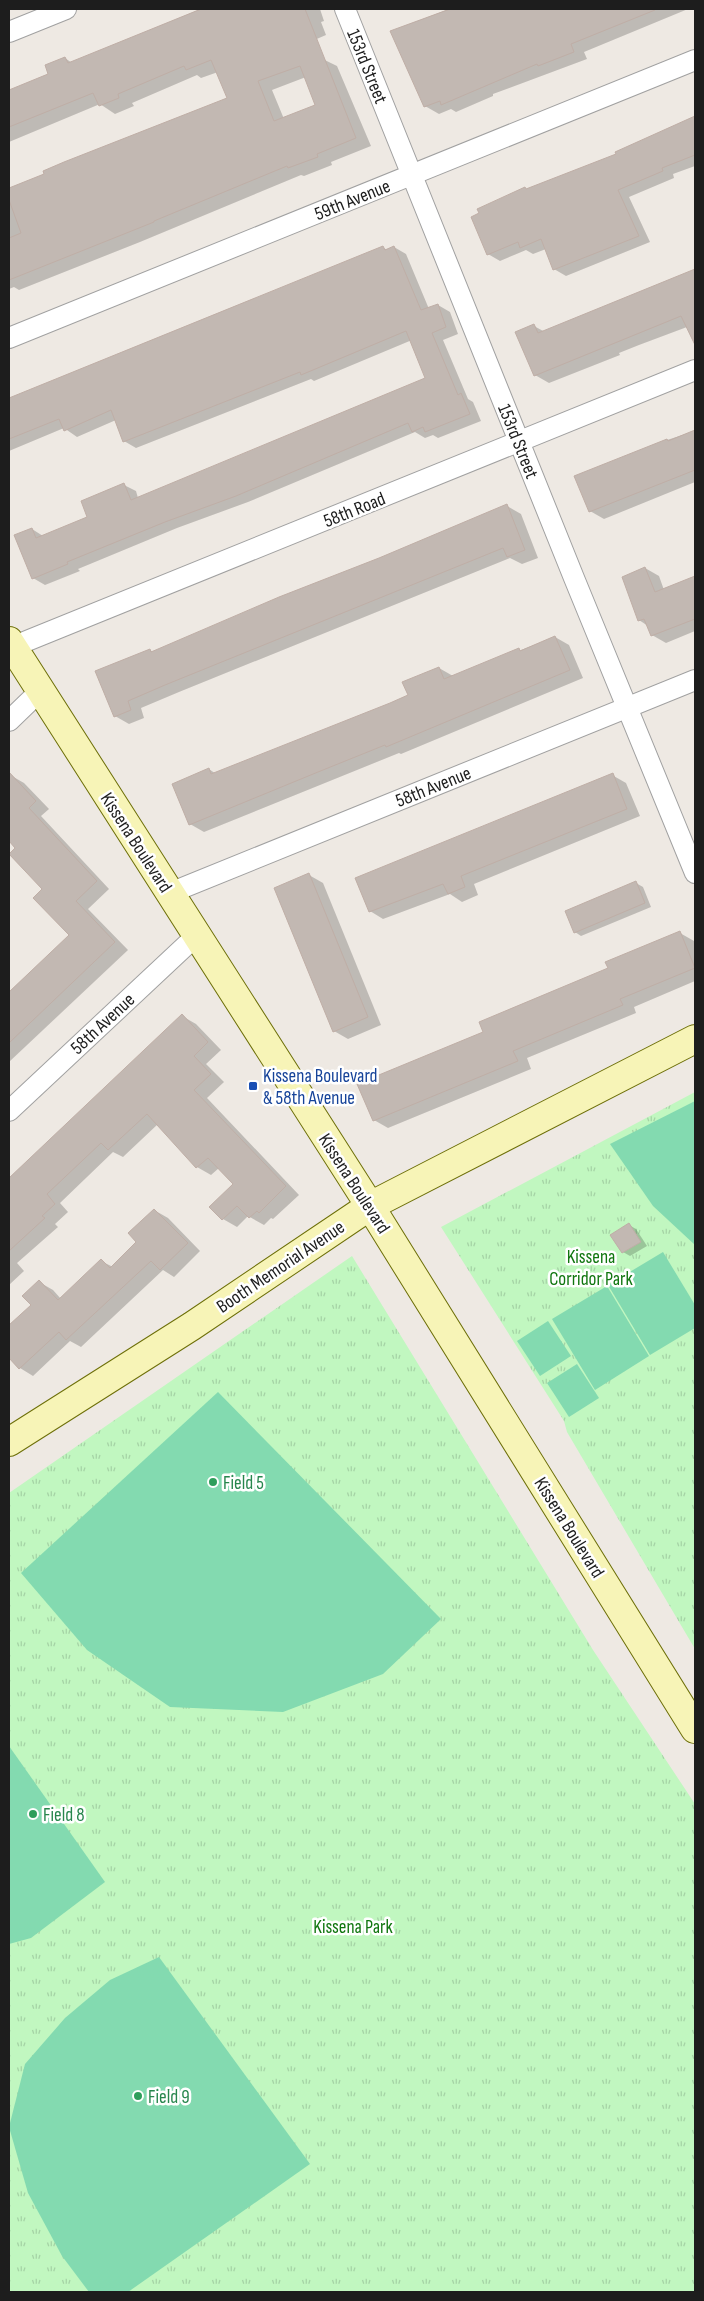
<svg xmlns="http://www.w3.org/2000/svg" width="704" height="2301" font-family="'Sofia Sans Condensed',sans-serif">
	<style>
		.park { fill: url(#park-tufts) }
		.pitch { fill: #83dab0 }
		.shadow { fill: #0003; fill-rule: evenodd }
		.building { fill: #c2b8b2; stroke: #bfaea6; fill-rule: evenodd }
		.lines { fill: none; stroke-linecap: round; stroke-linejoin: round }
		.street-casing { stroke: #a1a1a1; stroke-width: 22 }
		.secondary-casing { stroke: #6d6f08; stroke-width: 30 }
		.street { stroke: #fff; stroke-width: 20 }
		.secondary { stroke: #f7f4b7; stroke-width: 28 }
		.transit-dot { fill: #1a4fb4; stroke: #fff; stroke-width: 2 }
		.leisure-dot { fill: #2e9e5b; stroke: #fff; stroke-width: 2 }
		.labels { text-anchor: middle; stroke-width: 5; stroke-linejoin: round; paint-order: stroke }
		.street-label { font-size: 19px; fill: #1d1d1d; stroke: #fff }
		.transit-label { font-size: 19px; fill: #164399; stroke: #fff; text-anchor: start }
		.park-label { font-size: 19px; fill: #10760f; stroke: #fff }
		.leisure-label { font-size: 19px; fill: #27864d; stroke: #fff; text-anchor: start }
	</style>
	<defs>
		<pattern id="park-tufts" width="24" height="20" patternUnits="userSpaceOnUse" patternTransform="scale(1.25)"><rect width="24" height="20" fill="#c1f7c0"/><path d="M3 7l-1-3M5 7V3M7 7l1-3M15 17l-1-3M17 17v-4M19 17l1-3" fill="none" stroke="#a5d3a5"/></pattern>
	</defs>
	<rect width="100%" height="100%" fill="#eee9e3"/>
	<!-- park -->
	<g class="park">
		<polygon points="695,1092 695,1649 567,1432 564,1421 441,1227"/>
		<polygon points="352,1256 593,1650 695,1804 695,2292 9,2292 9,1493"/>
	</g>
	<!-- pitch -->
	<g class="pitch">
		<polygon points="695,1101 695,1245 653,1206 610,1144"/>
		<polygon points="663,1252 695,1305 695,1328 650,1355 608,1285"/>
		<polygon points="607,1286 649,1356 595,1390 552,1319"/>
		<polygon points="548,1321 571,1356 540,1376 517,1341"/>
		<polygon points="577,1364 599,1398 569,1417 547,1383"/>
		<polygon points="218,1392 441,1619 383,1674 283,1712 170,1707 87,1650 21,1573"/>
		<polygon points="9,1746 105,1882 31,1938 9,1944"/>
		<polygon points="159,1957 310,2164 128,2292 89,2292 62,2256 28,2193 9,2127 25,2064 65,2018 110,1980"/>
	</g>
	<!-- shadow -->
	<g class="shadow">
		<path d="M 201,9 L 320,9 L 324,21 L 321,22 L 326,35 L 298,47 L 337,66 L 371,146 L 331,162 L 332,165 L 304,176 L 301,175 L 140,242 L 19,290 L 14,287 L 9,289 L 9,190 L 229,99 L 218,72 L 201,78 L 197,75 L 132,103 L 134,106 L 115,114 L 100,104 L 9,142 L 9,91 L 50,74 L 65,58 L 72,63 ZM 306,77 L 316,106 L 284,119 L 272,90 Z"/>
		<polygon points="449,9 688,9 584,52 587,59 493,94 493,96 456,112 451,109 439,114 425,106 392,31"/>
		<polygon points="695,119 695,166 673,174 674,178 629,197 650,242 566,276 554,269 546,249 533,254 526,250 500,261 488,254 617,154 666,130"/>
		<polygon points="394,247 406,254 429,309 438,305 450,312 458,334 443,340 468,399 473,402 481,421 438,438 433,435 425,438 415,432 248,502 177,528 78,569 80,571 45,585 33,578 32,529 43,536 89,518 124,485 136,491 138,498 427,379 412,340 314,381 311,379 136,448 124,441 116,420 77,437 64,428 9,451 9,399 383,248 388,250"/>
		<polygon points="695,271 695,324 639,345 619,353 620,355 549,383 535,375 534,326 545,332"/>
		<polygon points="695,431 695,482 604,519 590,511 667,440"/>
		<polygon points="507,506 521,514 538,558 522,564 510,558 179,692 141,708 144,718 129,724 115,716 150,650 153,652"/>
		<polygon points="645,568 659,576 664,590 695,577 695,631 666,643 652,635 648,626 639,620"/>
		<polygon points="555,637 569,645 583,678 401,754 399,753 204,832 190,824 209,769 216,774 410,696 439,668 453,676"/>
		<polygon points="10,775 24,783 49,809 41,816 109,889 88,909 128,950 9,1062 9,993 70,935 44,889 22,839 9,825"/>
		<polygon points="612,775 626,783 640,816 474,884 478,895 462,902 450,894 383,919 370,911"/>
		<polygon points="309,875 323,883 381,1025 348,1039 334,1031"/>
		<polygon points="636,883 643,887 651,907 581,936 575,932"/>
		<polygon points="680,933 694,941 695,945 695,981 634,1007 636,1013 527,1058 531,1069 388,1128 374,1120 485,1033"/>
		<polygon points="182,1016 196,1024 221,1050 206,1064 224,1082 207,1098 299,1195 273,1219 271,1218 264,1225 248,1216 237,1227 223,1219 235,1184 219,1168 211,1175 197,1167 158,1124 123,1157 113,1152 60,1203 68,1212 55,1224 58,1227 17,1263 24,1271 9,1285 9,1180"/>
		<polygon points="154,1210 168,1218 200,1251 174,1277 163,1270 81,1347 70,1341 33,1376 20,1368 9,1356 9,1327 33,1305 39,1282 53,1290 61,1299 101,1261 113,1267 137,1242"/>
		<polygon points="629,1225 636,1229 647,1246 630,1256 623,1252"/>
	</g>
	<!-- building -->
	<g class="building">
		<path d="M 201,9 L 305,9 L 356,138 L 317,154 L 318,157 L 288,168 L 287,166 L 154,221 L 154,222 L 9,280 L 9,238 L 21,233 L 9,200 L 9,188 L 44,174 L 43,171 L 64,162 L 227,98 L 211,60 L 186,70 L 184,66 L 118,94 L 119,98 L 99,106 L 93,93 L 9,127 L 9,90 L 48,74 L 45,65 L 65,57 L 68,63 ZM 300,66 L 315,105 L 274,121 L 258,81 Z"/>
		<polygon points="450,9 655,9 655,10 571,44 574,52 538,66 537,64 441,105 440,101 424,107 390,31"/>
		<polygon points="695,116 695,155 662,168 663,171 618,190 639,236 553,270 541,239 520,248 518,242 487,255 471,217 479,213 477,209 525,187 526,189 616,154 615,152"/>
		<polygon points="383,246 385,250 394,246 421,310 438,304 446,327 432,333 458,395 461,393 470,414 425,432 423,427 412,432 408,423 236,496 165,522 67,562 68,564 32,579 14,535 32,528 36,538 87,517 81,501 124,483 131,500 425,378 406,331 301,375 300,372 123,442 111,410 64,431 59,419 9,439 9,398"/>
		<polygon points="695,269 695,345 681,316 534,376 515,332 534,324 538,333"/>
		<polygon points="695,430 695,470 589,512 574,476 667,439 668,441"/>
		<polygon points="507,504 525,550 507,557 503,548 165,685 128,701 131,710 114,717 95,671 150,649 151,652 279,597 379,558"/>
		<polygon points="645,567 655,592 695,576 695,619 651,636 644,619 638,621 622,577"/>
		<polygon points="555,636 570,670 386,747 385,745 318,772 189,825 172,784 209,768 211,774 390,703 408,695 402,682 439,667 444,679 519,648 520,651"/>
		<polygon points="9,772 36,801 29,808 97,881 76,901 115,942 9,1043 9,992 69,935 33,898 42,889 9,854 15,848 9,841"/>
		<polygon points="613,773 627,809 461,876 465,887 448,894 443,884 369,912 355,878"/>
		<polygon points="309,873 368,1017 333,1032 274,888"/>
		<polygon points="636,881 645,903 574,933 565,911"/>
		<polygon points="680,931 695,968 620,999 623,1005 513,1051 518,1061 373,1121 357,1084 483,1032 479,1022 608,968 605,962"/>
		<polygon points="182,1014 208,1042 194,1056 211,1074 194,1090 286,1186 259,1213 257,1211 249,1218 237,1206 222,1220 209,1207 233,1184 208,1158 196,1168 147,1114 108,1150 101,1143 47,1194 55,1204 42,1216 45,1218 9,1251 9,1178"/>
		<polygon points="154,1209 188,1243 160,1270 151,1261 66,1340 59,1332 19,1369 9,1358 9,1325 31,1305 22,1296 39,1280 58,1300 101,1259 110,1268 136,1242 128,1233"/>
		<polygon points="629,1223 641,1242 622,1253 610,1235"/>
	</g>
	<g class="lines">
		<defs>
			<g id="street">
				<polyline points="345,9 574,578 695,873"/>
				<polyline points="9,32 66,9"/>
				<polyline points="9,338 695,60"/>
				<polyline points="12,647 695,370"/>
				<polyline points="9,721 39,692"/>
				<polyline points="170,893 695,680"/>
				<polyline points="9,1111 196,936"/>
			</g>
			<g id="secondary">
				<polyline points="9,641 370,1206 695,1729"/>
				<polyline points="9,1442 192,1326 370,1206 695,1039"/>
			</g>
		</defs>
		<!-- street casing -->
		<use href="#street" class="street-casing"/>
		<!-- secondary casing -->
		<use href="#secondary" class="secondary-casing"/>
		<!-- street -->
		<use href="#street" class="street"/>
		<!-- secondary -->
		<use href="#secondary" class="secondary"/>
	</g>
	<!-- markers -->
	<rect class="transit-dot" x="248" y="1081" width="10" height="10" rx="2.5"/>
	<g class="leisure-dot">
		<circle cx="213" cy="1482" r="5"/>
		<circle cx="33" cy="1814" r="5"/>
		<circle cx="138" cy="2096" r="5"/>
	</g>
	<g class="labels">
		<!-- street labels -->
		<g class="street-label">
			<text transform="translate(368 66) rotate(68)" y="7">153rd Street</text>
			<text transform="translate(352 199) rotate(-22)" y="7">59th Avenue</text>
			<text transform="translate(519 441) rotate(68)" y="7">153rd Street</text>
			<text transform="translate(354 509) rotate(-22)" y="7">58th Road</text>
			<text transform="translate(433 786) rotate(-22)" y="7">58th Avenue</text>
			<text transform="translate(137 842) rotate(57)" y="7">Kissena Boulevard</text>
			<text transform="translate(102 1023) rotate(-43)" y="7">58th Avenue</text>
			<text transform="translate(355 1183) rotate(57)" y="7">Kissena Boulevard</text>
			<text transform="translate(280 1266) rotate(-34)" y="7">Booth Memorial Avenue</text>
			<text transform="translate(570 1527) rotate(58)" y="7">Kissena Boulevard</text>
		</g>
		<!-- transit labels -->
		<g class="transit-label">
			<text x="263" y="1082">Kissena Boulevard<tspan x="263" dy="22">&amp; 58th Avenue</tspan></text>
		</g>
		<!-- park labels -->
		<g class="park-label">
			<text x="591" y="1263">Kissena<tspan x="591" dy="22">Corridor Park</tspan></text>
			<text x="353" y="1933">Kissena Park</text>
		</g>
		<!-- leisure labels -->
		<g class="leisure-label">
			<text x="223" y="1489">Field 5</text>
			<text x="43" y="1821">Field 8</text>
			<text x="148" y="2103">Field 9</text>
		</g>
	</g>
	<!-- border -->
	<rect width="704" height="2301" fill="none" stroke="#1d1d1d" stroke-width="20"/>
</svg>
